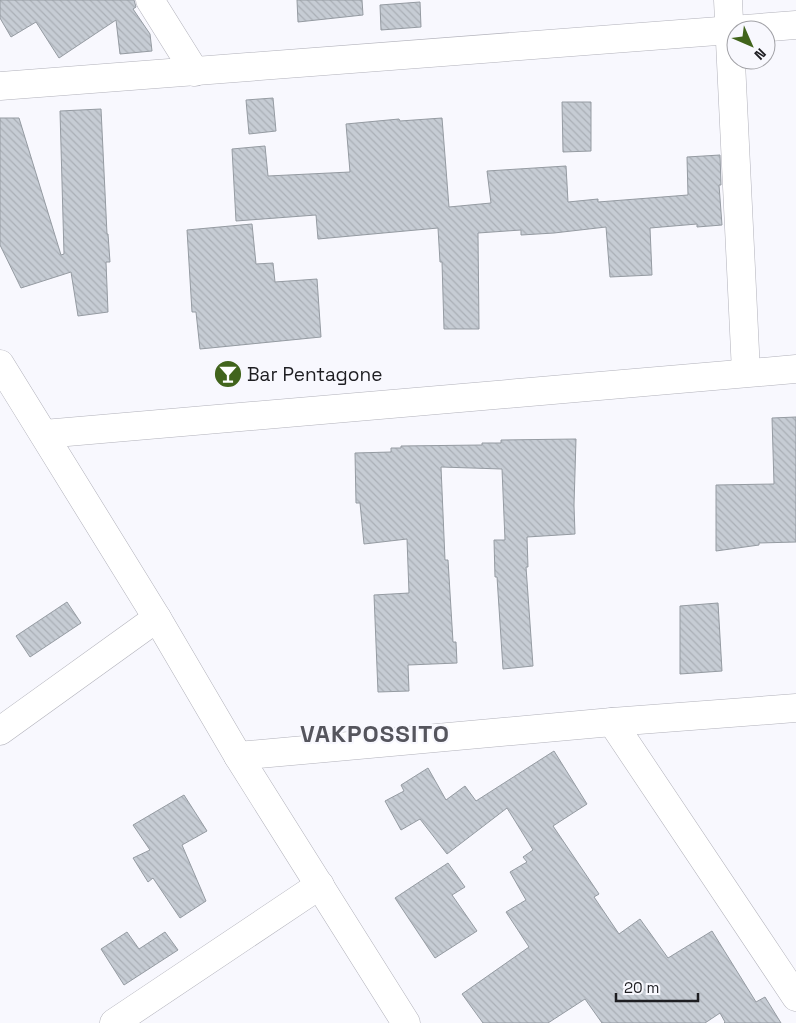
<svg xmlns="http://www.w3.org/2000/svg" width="796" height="1023" font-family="'Space Grotesk',sans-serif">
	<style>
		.building { fill: url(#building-back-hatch); stroke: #959ba2 }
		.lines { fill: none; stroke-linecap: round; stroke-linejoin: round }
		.minor-casing { stroke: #b1b1ba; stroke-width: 29 }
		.minor { stroke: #fff; stroke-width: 28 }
		.labels { text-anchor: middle; stroke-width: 4.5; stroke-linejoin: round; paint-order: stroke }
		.poi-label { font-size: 19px; fill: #1e1e22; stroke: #f8f8fe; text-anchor: start }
		.district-label { font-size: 24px; font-weight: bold; letter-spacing: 1px; fill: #55555d; stroke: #f8f8fe }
	</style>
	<defs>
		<pattern id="building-back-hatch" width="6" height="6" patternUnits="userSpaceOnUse" patternTransform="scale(1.25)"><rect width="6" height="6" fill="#c6ccd4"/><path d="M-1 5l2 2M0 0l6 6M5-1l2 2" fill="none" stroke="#aaafb6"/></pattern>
	</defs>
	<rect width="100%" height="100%" fill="#f8f8fe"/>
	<!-- building -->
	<g class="building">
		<polygon points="0,0 134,0 136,7 133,9 150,34 152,51 120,54 116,20 59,58 36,22 11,37 0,18"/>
		<polygon points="297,0 362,0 363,15 298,22"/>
		<polygon points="420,2 421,27 381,30 380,5"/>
		<polygon points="273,98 276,131 249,134 246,100"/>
		<polygon points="562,102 591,102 591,151 563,152"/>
		<polygon points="101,109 107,234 108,234 110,262 106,262 108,312 78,316 71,272 21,288 0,245 0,118 19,118 61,255 64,254 60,111"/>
		<polygon points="442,118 449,207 491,203 487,171 566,166 568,202 598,199 598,202 688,195 687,157 720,155 721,185 719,185 722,225 697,227 697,224 650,228 652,275 610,277 606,227 554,233 521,235 521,230 478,233 479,329 444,329 442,262 440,262 438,228 318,239 316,215 236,221 232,149 265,146 268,176 350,172 346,124 399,119 400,121"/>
		<polygon points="252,224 256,264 273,263 275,282 317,279 321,337 200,349 196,312 192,312 187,230"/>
		<polygon points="796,417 796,542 759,543 759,545 716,551 716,485 774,484 772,418"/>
		<polygon points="576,439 574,505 575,534 527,537 528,567 526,567 533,666 503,669 497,577 495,577 494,540 505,540 502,469 441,467 445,560 448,560 453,642 456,642 457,663 408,665 409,691 378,692 374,595 409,593 407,539 364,544 360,503 356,503 355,453 391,452 391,448 401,448 401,446 482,445 482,443 501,443 501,440"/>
		<polygon points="67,602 81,623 30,657 16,636"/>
		<polygon points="718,603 722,671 680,674 680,606"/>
		<polygon points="554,751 587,804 553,826 599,894 594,897 619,934 640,919 668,958 712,931 756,1002 765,997 781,1023 724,1023 725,1022 720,1013 705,1023 602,1023 585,999 548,1023 483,1023 462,994 529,947 506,912 526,900 510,872 527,862 523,857 533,850 507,808 447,854 420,819 401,830 385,801 404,791 401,785 428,768 446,800 465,786 476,801"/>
		<polygon points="184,795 207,831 182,845 206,901 180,918 153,878 148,882 133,858 150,850 133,825"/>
		<polygon points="448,863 465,887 452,895 477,931 435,958 395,898"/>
		<polygon points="127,932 139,949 165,932 178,950 124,985 101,949"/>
	</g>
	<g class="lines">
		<defs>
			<g id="minor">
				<polyline points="150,0 195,72"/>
				<polyline points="728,0 746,372"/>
				<polyline points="0,86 796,25"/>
				<polyline points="0,364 157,618 238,756 406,1023"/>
				<polyline points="44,434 796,369"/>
				<polyline points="612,722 796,997"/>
				<polyline points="0,731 157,618"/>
				<polyline points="238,756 612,722 796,708"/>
				<polyline points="114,1023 320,885"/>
			</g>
		</defs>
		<!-- minor casing -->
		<use href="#minor" class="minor-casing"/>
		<!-- minor -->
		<use href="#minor" class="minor"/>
	</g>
	<!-- icons -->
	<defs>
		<symbol id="bar-disc" viewBox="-11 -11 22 22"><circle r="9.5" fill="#41641c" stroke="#f8f8fe"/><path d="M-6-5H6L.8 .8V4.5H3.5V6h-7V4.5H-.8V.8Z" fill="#fff"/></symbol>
	</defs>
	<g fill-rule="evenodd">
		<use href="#bar-disc" x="212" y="358" width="32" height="32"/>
	</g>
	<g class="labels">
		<!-- poi labels -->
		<g class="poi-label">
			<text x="247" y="381">Bar Pentagone</text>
		</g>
		<!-- district labels -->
		<g class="district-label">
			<text x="375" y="742">VAKPOSSITO</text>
		</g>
	</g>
	<!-- north arrow -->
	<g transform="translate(751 45) rotate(135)"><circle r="24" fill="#f8f8fe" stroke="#a1a1a6"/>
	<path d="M0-4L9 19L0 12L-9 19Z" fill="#41641c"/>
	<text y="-8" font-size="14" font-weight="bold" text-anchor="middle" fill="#1e1e22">N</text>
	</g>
	<!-- scale -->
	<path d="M616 993v8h82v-8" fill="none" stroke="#1e1e22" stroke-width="2.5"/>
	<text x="624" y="993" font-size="15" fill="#1e1e22" stroke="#f8f8fe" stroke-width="4" paint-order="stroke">20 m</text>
</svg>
